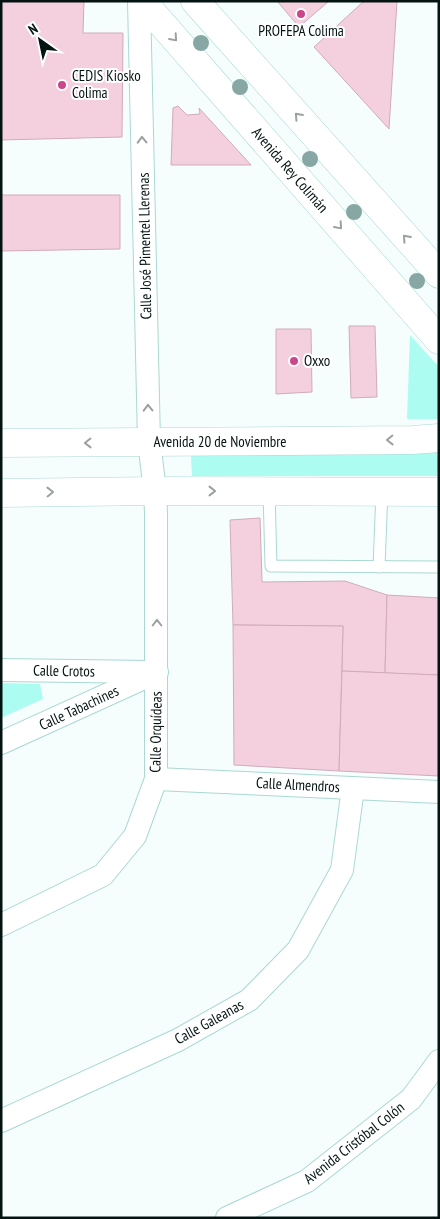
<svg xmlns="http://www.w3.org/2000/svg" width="440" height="1219" font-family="'PT Sans Narrow',sans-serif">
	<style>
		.green { fill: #acfcf2 }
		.building { fill: #f4d0df; stroke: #d1abbb }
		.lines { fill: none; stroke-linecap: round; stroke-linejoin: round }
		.lane-casing { stroke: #aad8d2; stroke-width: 13 }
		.street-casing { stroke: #aad8d2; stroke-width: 24 }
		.secondary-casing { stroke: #aad8d2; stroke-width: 29 }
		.primary-casing { stroke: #aad8d2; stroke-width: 29 }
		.lane { stroke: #fff; stroke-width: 11 }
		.street { stroke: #fff; stroke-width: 22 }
		.secondary { stroke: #fff; stroke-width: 28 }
		.primary { stroke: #fff; stroke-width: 28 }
		.tree { fill: #86a7a4 }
		.oneway { stroke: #9aa1a0 }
		.poi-dot { fill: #ca478c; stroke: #fff; stroke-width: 2 }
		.labels { text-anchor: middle; stroke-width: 4; stroke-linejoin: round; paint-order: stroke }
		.poi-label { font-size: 15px; fill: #031311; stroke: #fff; text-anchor: start }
		.street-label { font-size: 15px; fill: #031311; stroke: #fff }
	</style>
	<rect width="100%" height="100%" fill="#f5fefd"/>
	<!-- green -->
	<g class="green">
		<polygon points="410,335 439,367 438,419 407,419"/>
		<polygon points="439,450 439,476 192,476 191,456 413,453"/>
		<polygon points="1,683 40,684 43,699 1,718"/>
	</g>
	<!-- building -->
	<g class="building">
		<polygon points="1,1 84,1 83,33 123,33 122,137 1,140"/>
		<polygon points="277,1 329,1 299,27"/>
		<polygon points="364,1 397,1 389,129 314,47"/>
		<polygon points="178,106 187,115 200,114 199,108 251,165 171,165 173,108"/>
		<polygon points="1,195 120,195 120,249 1,251"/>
		<polygon points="349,326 375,326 377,397 351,398"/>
		<polygon points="276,329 311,329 312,392 276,394"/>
		<polygon points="260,518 262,582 345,581 387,595 385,673 342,671 343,626 233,625 230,520"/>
		<polygon points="387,595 439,598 439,675 385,673"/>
		<polygon points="233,625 343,626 339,771 234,765"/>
		<polygon points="342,671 439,675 439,776 339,771"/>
	</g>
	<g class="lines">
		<defs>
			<g id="lane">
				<polyline points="269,491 271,566 439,567"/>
				<polyline points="379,567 382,491"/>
			</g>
			<g id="street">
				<polyline points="1,670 151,672"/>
				<polyline points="1,743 157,672"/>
				<polyline points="156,779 439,792"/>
				<polyline points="1,925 103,875 135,836 156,779 156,513 155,491 149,442 139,1"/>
				<polyline points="1,1121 178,1040 249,1000 298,950 342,870 353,788"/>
				<polyline points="227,1218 307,1181 411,1099 439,1061"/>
			</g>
			<g id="secondary">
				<polyline points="142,1 439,340"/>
				<polyline points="195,1 439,274"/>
			</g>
			<g id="primary">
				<polyline points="1,443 412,440 439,438"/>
				<polyline points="1,493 155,491 439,492"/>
			</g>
		</defs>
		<!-- lane casing -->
		<use href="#lane" class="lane-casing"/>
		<!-- street casing -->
		<use href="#street" class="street-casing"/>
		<!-- secondary casing -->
		<use href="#secondary" class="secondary-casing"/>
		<!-- primary casing -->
		<use href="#primary" class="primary-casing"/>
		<!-- lane -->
		<use href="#lane" class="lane"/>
		<!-- street -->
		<use href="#street" class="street"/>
		<!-- secondary -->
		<use href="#secondary" class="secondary"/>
		<!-- primary -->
		<use href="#primary" class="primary"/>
	</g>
	<!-- trees -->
	<g class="tree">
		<circle cx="201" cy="43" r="8"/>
		<circle cx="240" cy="87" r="8"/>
		<circle cx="310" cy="159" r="8"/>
		<circle cx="354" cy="212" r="8"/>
		<circle cx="417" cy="281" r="8"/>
	</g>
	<!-- one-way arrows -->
	<defs><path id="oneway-chevron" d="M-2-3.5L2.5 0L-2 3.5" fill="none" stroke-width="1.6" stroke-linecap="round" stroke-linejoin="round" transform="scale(1.25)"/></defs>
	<g class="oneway">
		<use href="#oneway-chevron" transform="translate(174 38) rotate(49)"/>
		<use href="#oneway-chevron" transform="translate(298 116) rotate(-132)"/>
		<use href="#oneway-chevron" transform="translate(142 140) rotate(-91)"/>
		<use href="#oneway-chevron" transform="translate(339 226) rotate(49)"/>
		<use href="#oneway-chevron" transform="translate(406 238) rotate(-132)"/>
		<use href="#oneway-chevron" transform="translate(148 408) rotate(-91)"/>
		<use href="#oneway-chevron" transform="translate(390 440) rotate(179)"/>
		<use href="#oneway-chevron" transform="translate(88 443) rotate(179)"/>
		<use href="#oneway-chevron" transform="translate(212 491)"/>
		<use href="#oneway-chevron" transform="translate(50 492) rotate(-1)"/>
		<use href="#oneway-chevron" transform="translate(157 623) rotate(-90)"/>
	</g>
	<!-- markers -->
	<g class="poi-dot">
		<circle cx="301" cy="14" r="5"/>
		<circle cx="62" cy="85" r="5"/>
		<circle cx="294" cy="361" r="5"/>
	</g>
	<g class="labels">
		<!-- poi labels -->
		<g class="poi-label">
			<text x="301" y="36" text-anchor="middle">PROFEPA Colima</text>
			<text x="72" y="81">CEDIS Kiosko<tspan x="72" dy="17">Colima</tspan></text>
			<text x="304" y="366">Oxxo</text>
		</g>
		<!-- street labels -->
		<g class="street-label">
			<text transform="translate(290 170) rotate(49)" y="5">Avenida Rey Colimán</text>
			<text transform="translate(145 246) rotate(-91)" y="5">Calle José Pimentel Llerenas</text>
			<text x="220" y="447">Avenida 20 de Noviembre</text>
			<text transform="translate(64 671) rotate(1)" y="5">Calle Crotos</text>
			<text transform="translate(79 708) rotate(-25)" y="5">Calle Tabachines</text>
			<text transform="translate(156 732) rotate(-89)" y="5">Calle Orquídeas</text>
			<text transform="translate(298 785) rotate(3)" y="5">Calle Almendros</text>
			<text transform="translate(209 1022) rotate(-29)" y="5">Calle Galeanas</text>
			<text transform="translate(354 1143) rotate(-38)" y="5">Avenida Cristóbal Colón</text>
		</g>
	</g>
	<!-- border -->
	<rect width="440" height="1219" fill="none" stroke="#031311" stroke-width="5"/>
	<!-- north arrow -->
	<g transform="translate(40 40) rotate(327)" stroke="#ffffff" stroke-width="4" paint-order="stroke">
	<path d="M0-4L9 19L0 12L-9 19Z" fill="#031311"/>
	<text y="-8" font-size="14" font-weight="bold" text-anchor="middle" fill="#031311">N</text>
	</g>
</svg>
